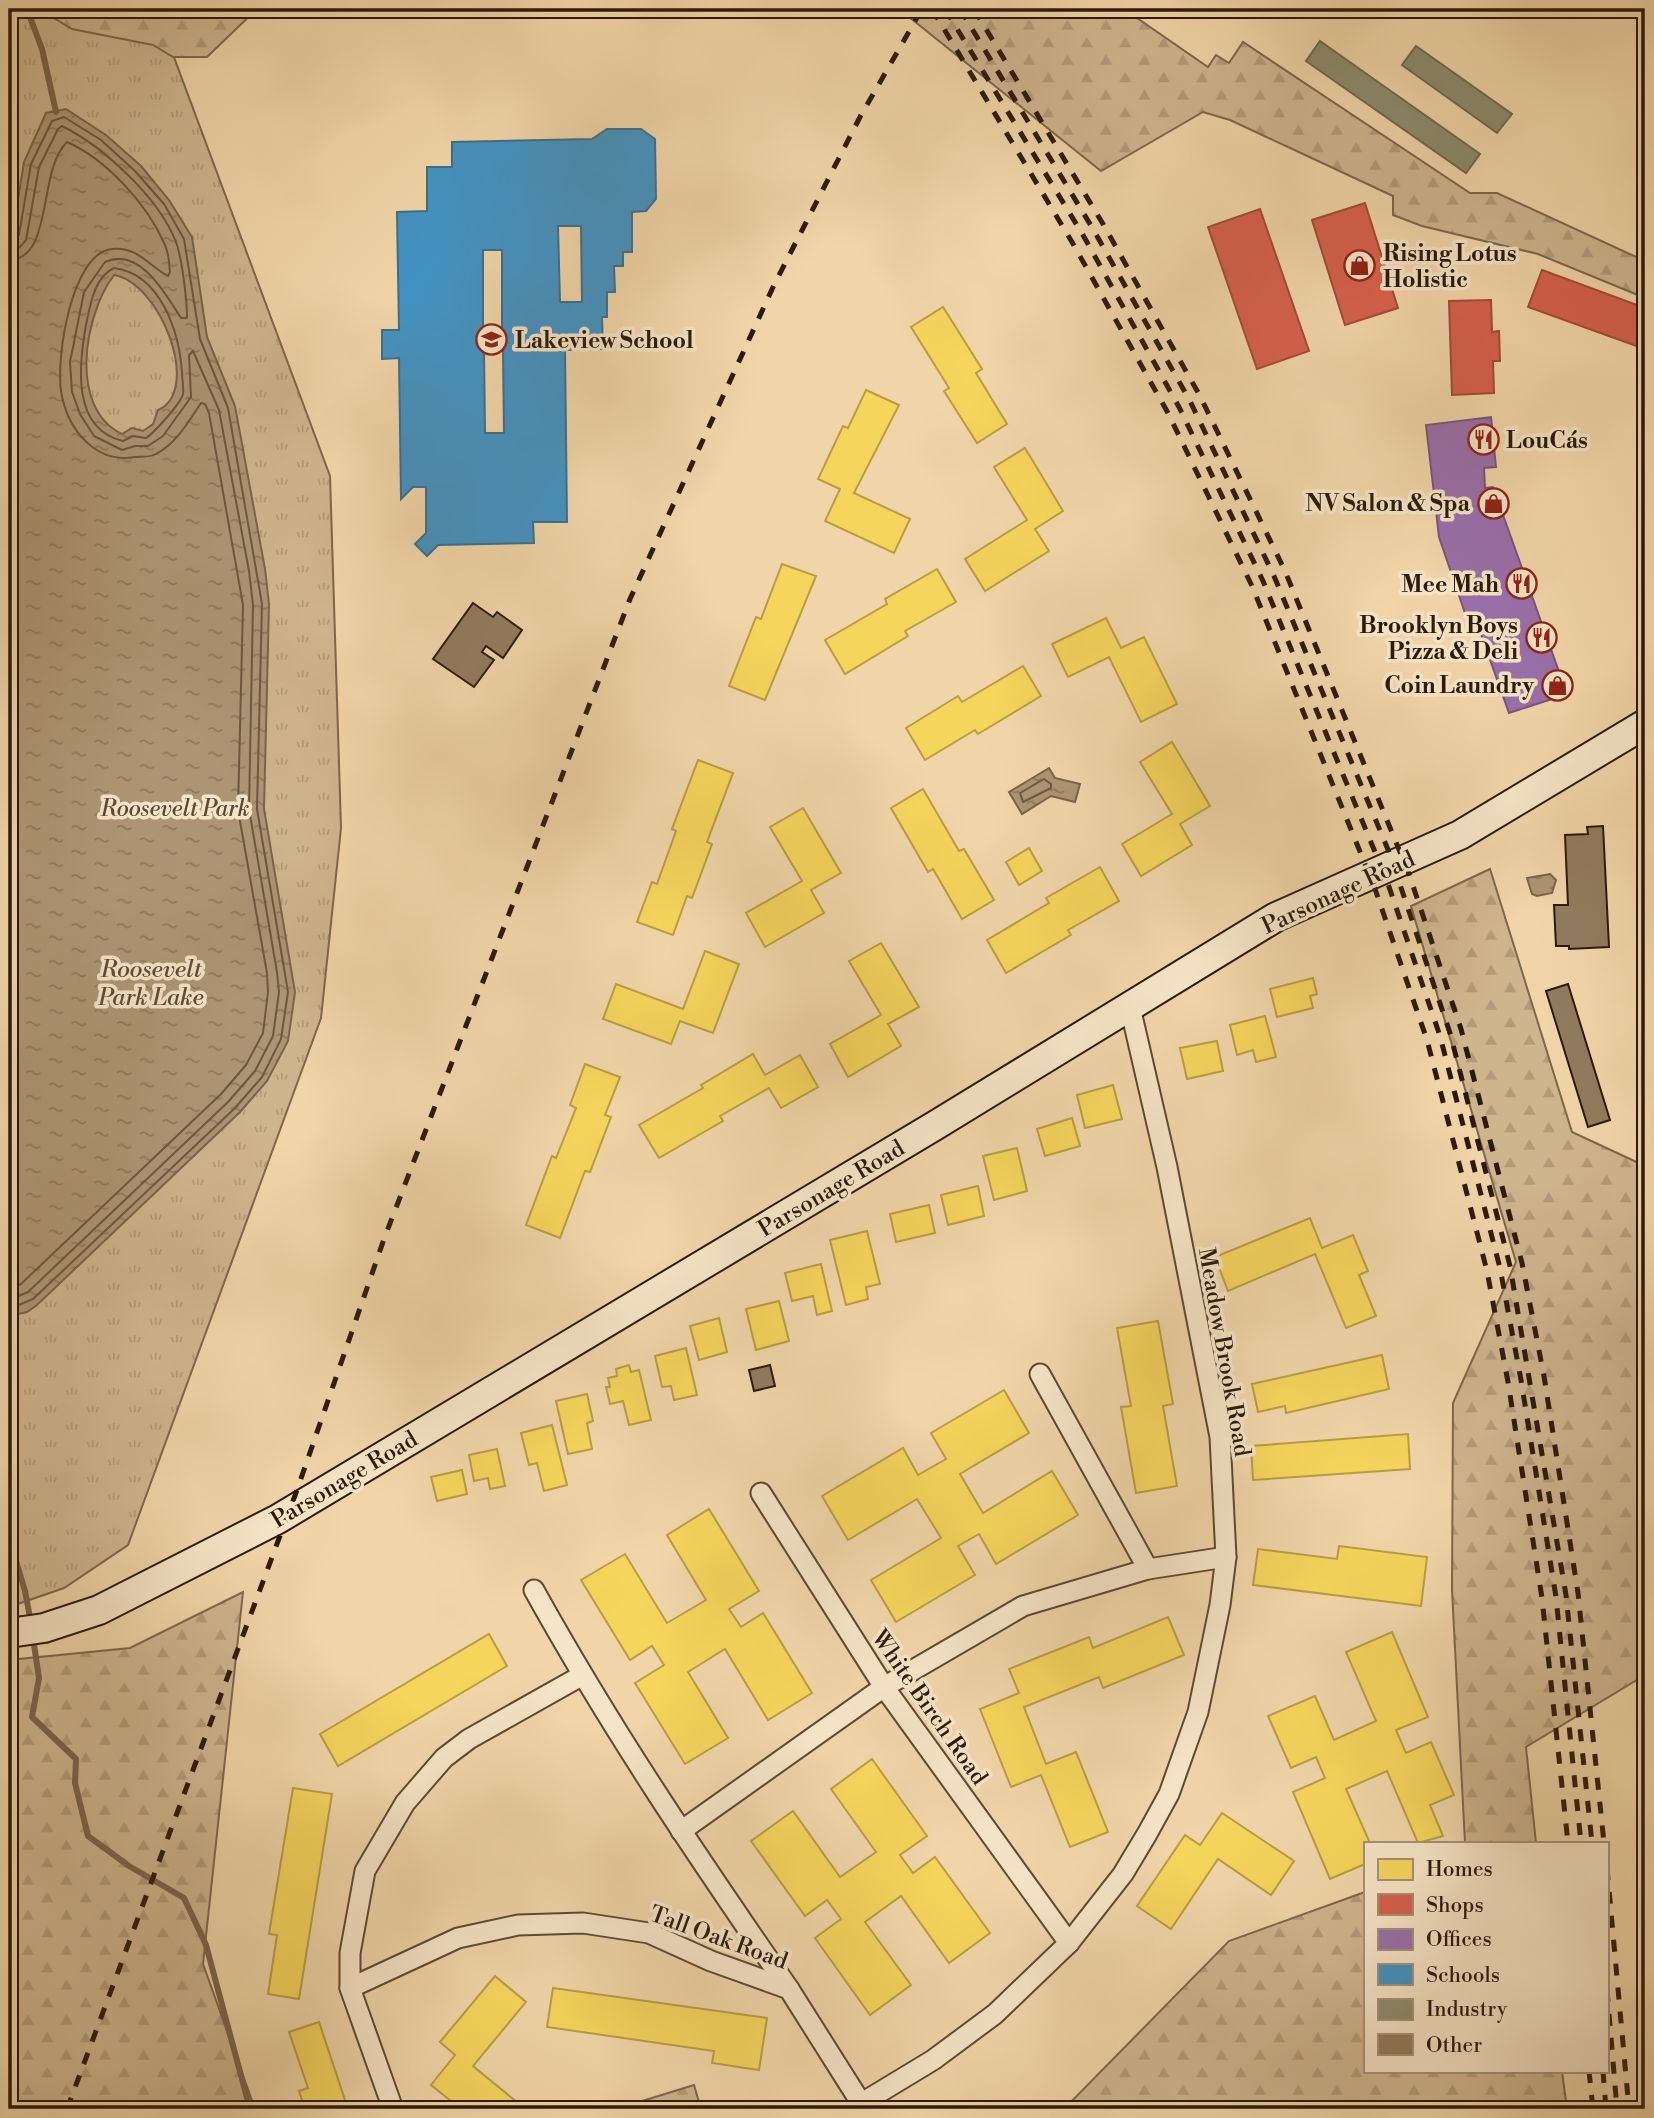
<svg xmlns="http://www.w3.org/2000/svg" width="1654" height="2118" font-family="'Libre Bodoni',serif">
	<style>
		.grass { fill: url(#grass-tufts); stroke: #7c684e; stroke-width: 2 }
		.forest { fill: url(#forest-firs); stroke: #7c684e; stroke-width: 2 }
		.water { fill: url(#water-ripples); stroke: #79644b; stroke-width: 2; fill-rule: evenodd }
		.homes { fill: #f6d55c; stroke: #b99d45; stroke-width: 2 }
		.shops { fill: #d6604d; stroke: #a24b3a; stroke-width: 2 }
		.offices { fill: #9970ab; stroke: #78567c; stroke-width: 2 }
		.schools { fill: #4393c3; stroke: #3c6f8d; stroke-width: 2; fill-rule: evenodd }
		.industry { fill: #8c8c6e; stroke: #6f6a51; stroke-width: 2 }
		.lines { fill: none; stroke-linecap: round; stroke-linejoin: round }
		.shore { stroke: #6c5841; stroke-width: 2 }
		.stream { stroke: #79644b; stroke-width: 6 }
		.building { fill: #917b5e; stroke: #2a1a0e; stroke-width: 2 }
		.street-casing { stroke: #5c4934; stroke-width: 23 }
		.secondary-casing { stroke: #2a1a0e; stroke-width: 32 }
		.street { stroke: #f6e4c6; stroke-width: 19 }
		.secondary { stroke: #f6e4c6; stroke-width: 28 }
		.rail { stroke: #2a1a0e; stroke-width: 5; stroke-dasharray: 12 12; stroke-linecap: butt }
		.labels { text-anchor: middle; stroke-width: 7; stroke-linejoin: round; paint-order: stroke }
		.poi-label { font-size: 23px; font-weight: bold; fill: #2a1a0e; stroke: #f6e4c6; text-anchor: end }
		.park-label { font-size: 23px; font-style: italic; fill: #5c4834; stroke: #f6e4c6 }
		.street-label { font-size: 23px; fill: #2a1a0e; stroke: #f6e4c6 }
		.water-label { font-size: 24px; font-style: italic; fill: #5e4b37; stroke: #f6e4c6 }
	</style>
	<defs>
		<pattern id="grass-tufts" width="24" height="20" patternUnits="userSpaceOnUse" patternTransform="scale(1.75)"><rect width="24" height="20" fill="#cfb58e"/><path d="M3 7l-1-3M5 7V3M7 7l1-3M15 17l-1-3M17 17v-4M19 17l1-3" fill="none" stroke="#b29b79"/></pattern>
		<pattern id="forest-firs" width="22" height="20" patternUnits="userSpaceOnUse" patternTransform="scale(1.75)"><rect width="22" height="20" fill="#cfb58e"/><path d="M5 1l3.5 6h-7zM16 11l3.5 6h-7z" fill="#b29b79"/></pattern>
		<pattern id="water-ripples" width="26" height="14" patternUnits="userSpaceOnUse" patternTransform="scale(1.75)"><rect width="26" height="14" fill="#ad9574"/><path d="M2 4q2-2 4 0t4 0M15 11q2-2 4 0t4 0" fill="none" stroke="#8d795e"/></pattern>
	</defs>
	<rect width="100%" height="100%" fill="#f1d5a8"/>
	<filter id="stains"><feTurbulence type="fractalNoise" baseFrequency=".00286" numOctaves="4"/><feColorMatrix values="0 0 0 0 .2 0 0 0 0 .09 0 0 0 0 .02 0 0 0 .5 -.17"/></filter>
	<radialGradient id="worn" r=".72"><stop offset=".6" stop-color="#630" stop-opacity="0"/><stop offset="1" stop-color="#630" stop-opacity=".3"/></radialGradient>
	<!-- grass -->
	<polygon class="grass" points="9,9 156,9 330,476 341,828 321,1018 128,1545 64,1588 9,1607"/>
	<!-- forest -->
	<g class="forest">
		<polygon points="39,9 257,9 207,57 173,57 153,45 72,29"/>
		<polygon points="884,9 1124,9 1208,67 1216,55 1229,63 1243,42 1470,193 1497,193 1645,261 1645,298 1538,254 1422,226 1393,215 1393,196 1230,120 1203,112 1101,171 909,17"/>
		<polygon points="1490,869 1572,1132 1645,1166 1645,1675 1526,1747 1536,1843 1465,1843 1452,1590 1453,1403 1516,1262 1411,906"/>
		<polygon points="243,1592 203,1964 255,2109 9,2109 9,1660 130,1648"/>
		<polygon points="1365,1892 1365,2071 1562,2071 1567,2109 1064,2109 1229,1941"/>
		<polygon points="694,2085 701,2109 616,2109"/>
	</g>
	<!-- water -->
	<g class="water">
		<path d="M 66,109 L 106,135 L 141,166 L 169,200 L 192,237 L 207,337 L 235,406 L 265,569 L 269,604 L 264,809 L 295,992 L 288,1041 L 267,1081 L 240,1112 L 37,1305 L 27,1312 L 9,1316 L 9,416 L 12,392 L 9,253 L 24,162 L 46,113 ZM 114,275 C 161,283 202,391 158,410 L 153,424 L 143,431 L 132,428 L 122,434 C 68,408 84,315 114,275 Z"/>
		<polygon points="1049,768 1055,778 1080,784 1075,802 1051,796 1022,814 1009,792"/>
		<polygon points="1550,874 1556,880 1552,893 1537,896 1532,894 1527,878"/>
	</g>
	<!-- homes -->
	<g class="homes">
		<polygon points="943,307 982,369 976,373 1007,424 977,443 944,391 949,388 911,327"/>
		<polygon points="866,390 899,405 854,493 910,519 894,553 825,521 840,489 818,479 843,426 848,428"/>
		<polygon points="1025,448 1063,511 1035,529 1049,551 985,591 965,559 1027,520 994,467"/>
		<polygon points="782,564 816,576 765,700 729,686 756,617 761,619"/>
		<polygon points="937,569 956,602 905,631 908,636 845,674 825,640 887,604 885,599"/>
		<polygon points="1106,618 1121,648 1144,637 1177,704 1141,722 1109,657 1068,677 1052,644"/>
		<polygon points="1023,666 1041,696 978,734 975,730 925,760 906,728 958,696 962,702"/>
		<polygon points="1172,742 1210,806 1180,824 1192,845 1141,876 1122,844 1172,814 1140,762"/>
		<polygon points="698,760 733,773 707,842 712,844 692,898 687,896 673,935 637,922 652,882 657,884 676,831 672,829"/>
		<polygon points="923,789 959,851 964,849 994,900 962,919 933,869 928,872 891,808"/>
		<polygon points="803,808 841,873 811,890 824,913 765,947 746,913 802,881 770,827"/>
		<polygon points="1029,848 1042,871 1019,885 1006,862"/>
		<polygon points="1100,867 1119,901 1068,930 1071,935 1006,973 987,940 1049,903 1046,898"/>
		<polygon points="881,943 919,1007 888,1024 901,1046 848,1077 830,1044 881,1015 849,961"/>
		<polygon points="705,951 739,964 713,1033 680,1021 671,1044 603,1019 616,984 683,1009"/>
		<polygon points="1313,978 1317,994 1310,996 1313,1008 1277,1017 1270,989"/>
		<polygon points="1265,1016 1276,1057 1256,1062 1253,1050 1237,1055 1230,1025"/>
		<polygon points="1217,1041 1223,1071 1187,1079 1180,1048"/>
		<polygon points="753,1054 765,1075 800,1055 818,1087 781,1108 769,1088 720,1116 723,1121 659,1158 639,1125 703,1088 701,1085"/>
		<polygon points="585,1064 620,1077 605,1115 611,1117 590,1172 585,1171 560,1238 526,1225 552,1156 556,1158 576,1108 570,1105"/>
		<polygon points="1113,1085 1122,1119 1085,1128 1077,1095"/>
		<polygon points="1072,1118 1080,1146 1045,1156 1037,1129"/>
		<polygon points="1017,1148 1027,1191 994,1200 983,1156"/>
		<polygon points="978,1186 984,1216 948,1225 941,1195"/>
		<polygon points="929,1205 935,1233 896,1242 890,1214"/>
		<polygon points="1310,1218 1322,1248 1353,1235 1368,1271 1359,1275 1376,1316 1346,1328 1315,1254 1228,1291 1215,1257"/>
		<polygon points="867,1231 880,1284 866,1287 868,1299 846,1305 830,1240"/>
		<polygon points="821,1264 832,1311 817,1315 813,1296 792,1301 785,1273"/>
		<polygon points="779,1301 789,1341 756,1350 746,1309"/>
		<polygon points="719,1318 727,1352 699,1360 690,1326"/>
		<polygon points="1158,1321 1173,1404 1163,1406 1177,1486 1136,1493 1121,1407 1131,1406 1117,1328"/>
		<polygon points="686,1348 697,1395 674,1400 671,1386 662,1387 655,1356"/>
		<polygon points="1382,1355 1389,1389 1286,1413 1285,1406 1258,1412 1252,1384"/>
		<polygon points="629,1365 631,1372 639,1370 651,1420 629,1425 623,1401 610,1404 606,1387 610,1387 608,1378 617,1376 616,1369"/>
		<polygon points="1004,1390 1029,1433 960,1474 983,1513 1052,1471 1078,1515 996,1564 979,1534 958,1546 975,1575 896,1622 871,1580 941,1538 917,1499 848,1540 822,1496 903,1448 918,1475 946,1459 931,1433"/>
		<polygon points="587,1394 593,1421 587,1423 592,1449 568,1454 556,1401"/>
		<polygon points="552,1425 567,1485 544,1491 537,1463 529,1465 521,1433"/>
		<polygon points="1408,1434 1410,1469 1253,1480 1251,1446"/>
		<polygon points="497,1449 505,1486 490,1489 488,1478 474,1481 469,1455"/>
		<polygon points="462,1470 467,1494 437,1501 431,1477"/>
		<polygon points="709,1509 759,1591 729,1609 741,1627 763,1613 812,1693 768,1720 725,1649 688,1672 728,1738 685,1764 635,1683 664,1665 652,1646 630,1660 581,1580 625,1554 667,1623 706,1600 667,1535"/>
		<polygon points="1339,1546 1427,1557 1421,1606 1253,1585 1258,1549 1337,1559"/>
		<polygon points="1168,1617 1184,1655 1103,1688 1099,1677 1024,1707 1046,1764 1076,1752 1108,1832 1070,1847 1041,1775 1011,1787 980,1709 1019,1693 1009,1669 1089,1637 1093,1648"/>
		<polygon points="1392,1632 1428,1717 1396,1730 1406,1753 1431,1742 1454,1795 1430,1805 1443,1836 1418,1843 1387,1771 1346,1789 1370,1843 1365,1843 1365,1864 1330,1879 1293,1792 1325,1778 1316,1757 1291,1768 1268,1716 1315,1696 1334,1740 1376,1721 1346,1652"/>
		<polygon points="489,1634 507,1666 338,1766 320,1734"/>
		<polygon points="872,1759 927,1836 900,1855 913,1873 935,1857 990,1933 949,1963 901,1896 865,1922 911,1985 870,2015 815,1938 841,1919 827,1900 805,1916 751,1841 793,1811 840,1877 876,1852 831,1789"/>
		<polygon points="293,1788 332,1794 299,1999 268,1994 277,1935 269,1934"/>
		<polygon points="1222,1813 1294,1861 1271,1895 1218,1859 1171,1929 1137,1906 1185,1835 1200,1845"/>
		<polygon points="495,1976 526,2002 473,2066 523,2107 461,2109 431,2085 455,2055 440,2042"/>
		<polygon points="553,1988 767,2018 759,2070 712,2063 714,2051 547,2027"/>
		<polygon points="319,2022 348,2109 305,2109 299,2091 308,2088 289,2032"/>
	</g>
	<!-- shops -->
	<g class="shops">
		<polygon points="1365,203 1398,308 1345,325 1312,220"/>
		<polygon points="1260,209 1309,351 1257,369 1208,227"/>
		<polygon points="1542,270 1645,308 1645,349 1528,307"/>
		<polygon points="1491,300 1492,332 1499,331 1500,361 1493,361 1494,393 1452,395 1449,301"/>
	</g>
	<!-- offices -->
	<polygon class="offices" points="1491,417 1496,467 1484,468 1485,488 1493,487 1567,694 1509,713 1473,612 1466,616 1439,537 1426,425"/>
	<!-- schools -->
	<path class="schools" d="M 607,129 L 641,129 L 655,139 L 656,199 L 646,211 L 632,212 L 632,252 L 623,252 L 623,266 L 614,266 L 615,292 L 607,292 L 607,317 L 602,317 L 603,349 L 565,350 L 567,522 L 533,522 L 534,543 L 438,545 L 427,556 L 415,544 L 426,533 L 426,487 L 413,487 L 401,499 L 399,358 L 382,359 L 382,330 L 399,330 L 397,212 L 427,211 L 427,167 L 452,167 L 452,142 L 592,139 ZM 558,226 L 581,226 L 582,302 L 560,302 ZM 483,250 L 502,250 L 502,331 L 483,331 ZM 484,351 L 503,351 L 504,433 L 485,433 Z"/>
	<!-- industry -->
	<g class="industry">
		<polygon points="1320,41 1480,154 1466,173 1306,61"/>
		<polygon points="1416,46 1512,114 1497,133 1402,65"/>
	</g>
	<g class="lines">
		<!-- shore -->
		<g class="shore">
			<polyline points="9,241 19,235 31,164 52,121 64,117 101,140 135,171 164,204 184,239 200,339 228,408 262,604 257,809 288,992 281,1039 262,1077 235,1108 33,1299 9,1309"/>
			<path d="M 9,250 L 20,247 L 26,240 L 39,167 L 58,129 L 62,126 C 104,147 159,198 176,242 C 182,258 187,300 187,318 L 181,318 C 166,295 140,246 105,262 L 84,292 L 70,362 L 72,392 L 80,414 L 94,436 L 122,450 L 135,446 L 148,446 L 163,436 L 191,397 L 189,355 L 193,351 L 219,410 L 249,571 L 253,605 L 249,809 L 277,972 L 279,992 L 273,1036 L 255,1071 L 228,1102 L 28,1292 L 9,1300"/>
			<path d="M 9,260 C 54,259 37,171 67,142 C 106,159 148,205 165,245 C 169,253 169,263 170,272 L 168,276 C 149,266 137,246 112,249 C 71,253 56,359 61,391 C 67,429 95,464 135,457 C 142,456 149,458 156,454 C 176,444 189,421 201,403 L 205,404 L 209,413 L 243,605 L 238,810 L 267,973 L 268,992 L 263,1033 L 246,1065 L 221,1094 L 21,1284 L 9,1289"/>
			<path d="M 114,268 C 161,274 179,332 182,372 C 182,379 184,388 183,394 C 181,403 154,433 146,438 L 133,436 L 123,441 C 71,429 79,364 86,325 C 90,306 94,277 114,268 Z"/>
			<polygon points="1044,779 1051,784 1051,788 1023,802 1020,793"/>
		</g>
		<!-- stream -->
		<g class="stream">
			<polyline points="27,9 42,49 56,112"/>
			<polyline points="9,1537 25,1591 31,1623"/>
			<polyline points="33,1638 39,1678 32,1717 76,1759 75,1783 88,1836 129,1866 184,1898 206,1945 250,2109"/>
		</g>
	</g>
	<!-- building -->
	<g class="building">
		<polygon points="473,603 493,617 497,612 522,630 503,658 486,646 482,652 494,660 474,687 433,659"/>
		<polygon points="1603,826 1609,947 1569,949 1569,946 1556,946 1554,905 1568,905 1565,835 1588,834 1587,827"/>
		<polygon points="1568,984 1610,1120 1588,1127 1546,991"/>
		<polygon points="770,1365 775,1386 754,1391 749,1370"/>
	</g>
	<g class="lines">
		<defs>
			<g id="street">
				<polyline points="1040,1374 1148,1569"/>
				<polyline points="761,1493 884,1687 1069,1943"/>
				<path d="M 534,1590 C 611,1729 699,1859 789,1989"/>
				<polyline points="681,1831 884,1687 1023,1606 1148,1569 1226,1557"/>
				<polyline points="350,1988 458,1938 518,1925 583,1923 649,1933 711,1961 789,1989 861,2103"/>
				<polyline points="393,2109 350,1988 350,1953 365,1871 405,1803 444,1758 469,1739 581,1676"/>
				<polyline points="852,2109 933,2060 995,2014 1069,1943 1123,1874 1147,1834 1169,1794 1198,1712 1220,1605 1226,1557 1220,1437 1167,1167 1130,1007"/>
			</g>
			<polyline id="secondary" points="9,1633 44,1628 99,1610 278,1519 936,1125 1276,917 1460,835 1645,724"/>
		</defs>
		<!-- street casing -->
		<use href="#street" class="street-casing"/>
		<!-- secondary casing -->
		<use href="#secondary" class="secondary-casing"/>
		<!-- street -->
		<use href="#street" class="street"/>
		<!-- secondary -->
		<use href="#secondary" class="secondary"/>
		<!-- rail -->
		<g class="rail">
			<polyline points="932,9 1072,242 1168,413 1252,586 1374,886 1427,1040 1487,1271 1508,1382 1542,1598 1568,1843"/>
			<polyline points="945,9 1083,235 1179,407 1263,581 1387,881 1440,1036 1500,1268 1521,1380 1556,1597 1581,1843"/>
			<polyline points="960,9 1093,229 1190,401 1274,576 1389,852 1450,1033 1510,1266 1566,1595 1592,1843"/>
			<polyline points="974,9 1103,224 1200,396 1285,571 1409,874 1461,1029 1522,1263 1544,1376 1578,1593 1604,1843"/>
			<polyline points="1607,1868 1629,2109"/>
			<polyline points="1607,1990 1617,2109"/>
			<polyline points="1589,2071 1593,2109"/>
			<polyline points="1603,2071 1606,2109"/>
			<polyline points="67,2109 297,1490 384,1239 630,599 774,285 860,117 922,9"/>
		</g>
	</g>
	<!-- icons -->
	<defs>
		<symbol id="shop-ring" viewBox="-11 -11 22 22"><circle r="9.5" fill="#f6e4c6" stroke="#8f2418" stroke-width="1.5"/><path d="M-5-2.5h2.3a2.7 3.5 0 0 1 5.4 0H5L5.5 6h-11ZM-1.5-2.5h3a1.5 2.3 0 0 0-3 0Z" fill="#8f2418"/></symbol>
		<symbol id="school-ring" viewBox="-11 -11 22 22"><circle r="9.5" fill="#f6e4c6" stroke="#8f2418" stroke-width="1.5"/><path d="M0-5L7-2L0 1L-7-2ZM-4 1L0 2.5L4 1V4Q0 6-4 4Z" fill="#8f2418"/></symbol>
		<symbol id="restaurant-ring" viewBox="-11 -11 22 22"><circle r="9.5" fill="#f6e4c6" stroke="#8f2418" stroke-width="1.5"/><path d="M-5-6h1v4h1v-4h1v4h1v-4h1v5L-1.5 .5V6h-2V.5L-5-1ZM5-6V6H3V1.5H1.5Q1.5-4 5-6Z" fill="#8f2418"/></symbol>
	</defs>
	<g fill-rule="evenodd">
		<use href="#shop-ring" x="1342" y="248" width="35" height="35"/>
		<use href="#school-ring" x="474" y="322" width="35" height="35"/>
		<use href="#restaurant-ring" x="1466" y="422" width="35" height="35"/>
		<use href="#shop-ring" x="1476" y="486" width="35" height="35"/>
		<use href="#restaurant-ring" x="1504" y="566" width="35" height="35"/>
		<use href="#restaurant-ring" x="1524" y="620" width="35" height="35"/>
		<use href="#shop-ring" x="1540" y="668" width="35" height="35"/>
	</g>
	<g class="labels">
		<!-- poi labels -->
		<g class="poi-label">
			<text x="1383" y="261" text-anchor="start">Rising Lotus<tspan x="1383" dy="26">Holistic</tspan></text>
			<text x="515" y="348" text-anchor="start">Lakeview School</text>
			<text x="1506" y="448" text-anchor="start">LouCás</text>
			<text x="1470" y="511">NV Salon &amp; Spa</text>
			<text x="1499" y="592">Mee Mah</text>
			<text x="1518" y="633">Brooklyn Boys<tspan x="1518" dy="26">Pizza &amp; Deli</tspan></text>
			<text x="1534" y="693">Coin Laundry</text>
		</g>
		<!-- park labels -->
		<g class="park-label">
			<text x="175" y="816">Roosevelt Park</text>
		</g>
		<!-- street labels -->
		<g class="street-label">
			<text transform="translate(1338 892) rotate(-25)" y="8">Parsonage Road</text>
			<text transform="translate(831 1188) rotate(-31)" y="8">Parsonage Road</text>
			<text transform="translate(1225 1352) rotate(80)" y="8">Meadow Brook Road</text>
			<text transform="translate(344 1479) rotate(-31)" y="8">Parsonage Road</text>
			<text transform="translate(930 1707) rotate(55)" y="8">White Birch Road</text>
			<text transform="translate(719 1937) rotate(20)" y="8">Tall Oak Road</text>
		</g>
		<!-- water labels -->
		<g class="water-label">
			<text x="151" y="977">Roosevelt<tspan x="151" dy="28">Park Lake</tspan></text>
		</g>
	</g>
	<!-- margin -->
	<rect width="1654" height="2118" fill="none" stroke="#f1d5a8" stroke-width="35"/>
	<rect x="10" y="10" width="1633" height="2097" fill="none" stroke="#2a1a0e" stroke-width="3.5"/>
	<rect x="18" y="18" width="1619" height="2083" fill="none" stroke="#2a1a0e" stroke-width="2"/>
	<!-- legend -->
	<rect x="1364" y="1842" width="245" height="231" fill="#f6e4c6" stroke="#a4937c" stroke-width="2"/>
	<rect x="1378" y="1859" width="35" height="21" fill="#f6d55c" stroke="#a4937c" stroke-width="2"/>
	<text x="1426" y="1876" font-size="21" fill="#2a1a0e">Homes</text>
	<rect x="1378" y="1894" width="35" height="21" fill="#d6604d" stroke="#a4937c" stroke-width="2"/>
	<text x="1426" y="1912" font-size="21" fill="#2a1a0e">Shops</text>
	<rect x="1378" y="1929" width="35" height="21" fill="#9970ab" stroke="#a4937c" stroke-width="2"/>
	<text x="1426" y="1946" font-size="21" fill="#2a1a0e">Offices</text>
	<rect x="1378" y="1964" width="35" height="21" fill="#4393c3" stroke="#a4937c" stroke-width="2"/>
	<text x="1426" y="1982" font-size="21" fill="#2a1a0e">Schools</text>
	<rect x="1378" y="1999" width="35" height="21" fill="#8c8c6e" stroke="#a4937c" stroke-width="2"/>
	<text x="1426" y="2016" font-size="21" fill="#2a1a0e">Industry</text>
	<rect x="1378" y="2034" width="35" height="21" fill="#917b5e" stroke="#a4937c" stroke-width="2"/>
	<text x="1426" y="2052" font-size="21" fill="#2a1a0e">Other</text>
	<rect width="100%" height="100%" filter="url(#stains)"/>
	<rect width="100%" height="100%" fill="url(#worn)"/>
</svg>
